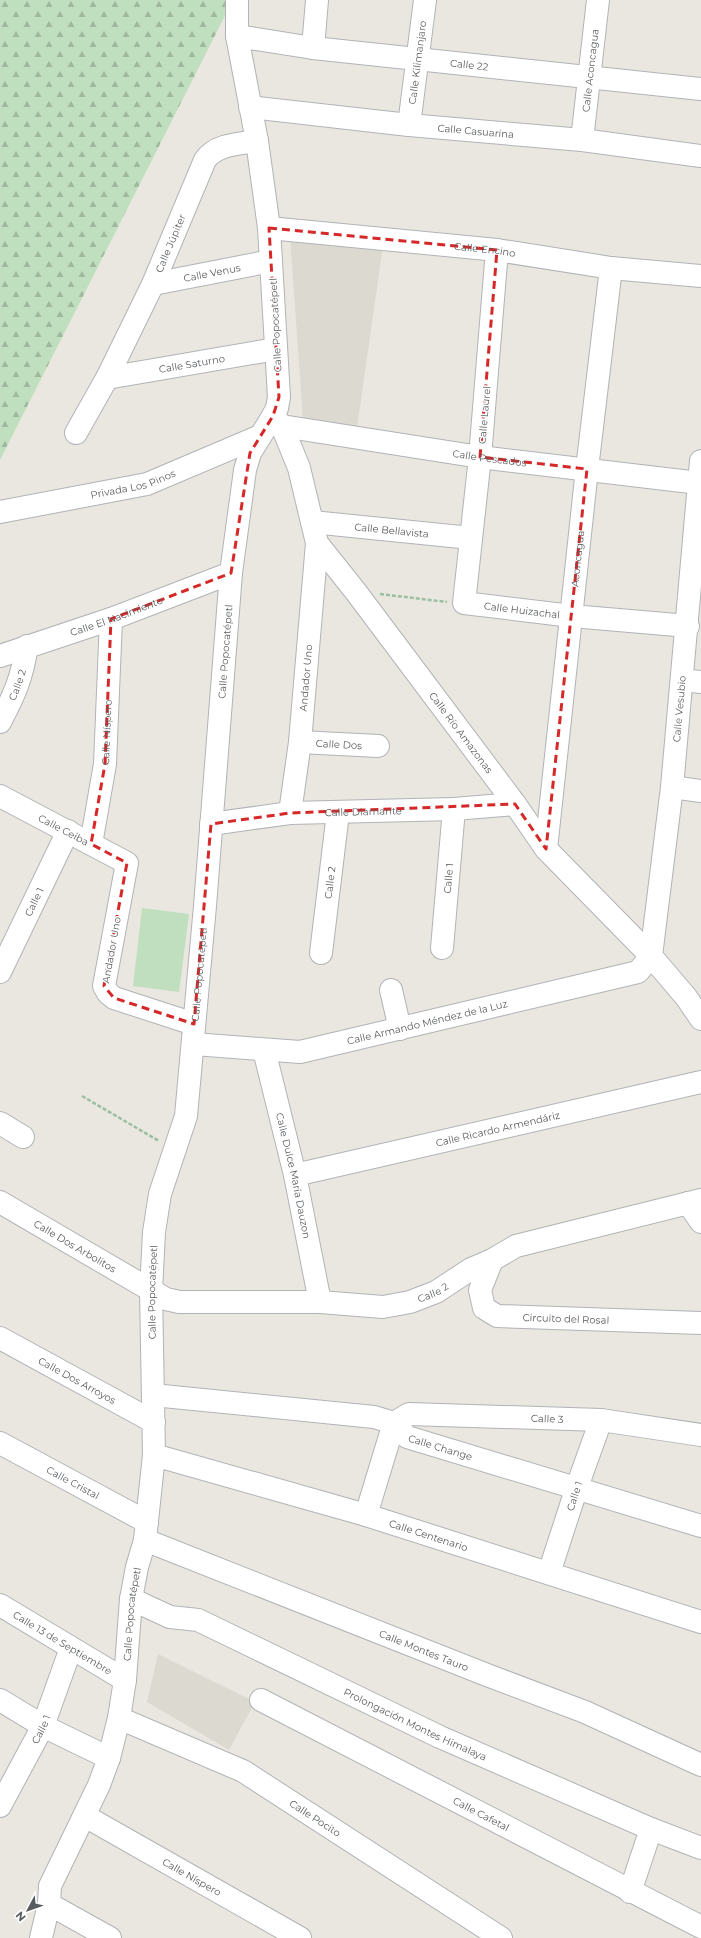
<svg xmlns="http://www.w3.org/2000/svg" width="701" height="1938" font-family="Montserrat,sans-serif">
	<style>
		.education { fill: #dcd9d1 }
		.forest { fill: url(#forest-firs) }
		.park { fill: #c0dfbf }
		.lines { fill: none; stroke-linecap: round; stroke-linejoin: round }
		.minor-casing { stroke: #b1b3b6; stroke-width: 24 }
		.path { stroke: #9abfa3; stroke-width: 2.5; stroke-dasharray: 4 2; stroke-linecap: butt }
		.minor { stroke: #fff; stroke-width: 22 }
		.marked { fill: none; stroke: #d62828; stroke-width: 3; stroke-dasharray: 8 5; stroke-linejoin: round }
		.labels { text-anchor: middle; stroke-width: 3; stroke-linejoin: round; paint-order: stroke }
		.street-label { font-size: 10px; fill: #595c5f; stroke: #fff }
	</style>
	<defs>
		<pattern id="forest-firs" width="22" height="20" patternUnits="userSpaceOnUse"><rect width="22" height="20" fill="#c0dfbf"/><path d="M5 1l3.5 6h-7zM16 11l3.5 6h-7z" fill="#9fb89e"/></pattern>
	</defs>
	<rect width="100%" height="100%" fill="#eae7e0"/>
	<!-- education -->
	<g class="education">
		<polygon points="290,236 383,246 357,428 303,420"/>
		<polygon points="158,1654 255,1702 229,1750 147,1702"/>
	</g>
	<!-- forest -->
	<polygon class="forest" points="0,0 233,0 0,460"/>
	<!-- park -->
	<polygon class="park" points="142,908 189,914 179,992 133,986"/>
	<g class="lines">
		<defs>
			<g id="minor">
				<path id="s1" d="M 237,36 L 313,48 L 701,89"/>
				<polyline points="313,48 317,0"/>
				<path id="s2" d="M 250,107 L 409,125 L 582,140 L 701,156"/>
				<path id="s3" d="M 409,125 L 425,0"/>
				<path id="s4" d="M 582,140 L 598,0"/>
				<path id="s5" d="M 269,228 L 497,250 L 611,268 L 701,276"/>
				<path id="s6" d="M 497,250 L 480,457 L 464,603 L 572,616 L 688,626"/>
				<path id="s7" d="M 153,284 L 271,261"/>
				<path id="s8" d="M 107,378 L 276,349"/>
				<path id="s9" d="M 273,416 L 282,426 L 299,468 L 317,543 L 356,592 L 515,804 L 546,849 L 651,956 L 686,997 L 701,1019"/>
				<path id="s10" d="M 282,426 L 480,457 L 699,483"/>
				<path id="s11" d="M 76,433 L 107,378 L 153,284 L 205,160 C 216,144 239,144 257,141"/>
				<path id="s12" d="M 0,512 L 147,484 L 260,436"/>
				<path id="s13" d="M 312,522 L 471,538"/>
				<path id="s14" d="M 0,656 L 111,619 L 231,573"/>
				<polyline points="682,680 701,682"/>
				<path id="s15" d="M 0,722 C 15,694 22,677 27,646"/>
				<path id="s16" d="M 300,742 L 378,746"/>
				<polyline points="672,787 701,791"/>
				<path id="s17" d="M 0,796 L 127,863 L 104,986 L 108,993 L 114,998 L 194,1024"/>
				<path id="s18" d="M 290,813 L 300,742 L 317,543"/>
				<path id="s19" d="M 211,824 L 290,813 L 454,809 L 515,804"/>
				<path id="s20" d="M 91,844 L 105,764 L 111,619"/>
				<path id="s21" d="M 546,849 L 587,469 L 611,268"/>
				<path id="s22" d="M 442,948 L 454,809"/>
				<path id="s23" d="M 321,953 L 338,813"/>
				<path id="s24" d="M 0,972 L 68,831"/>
				<polyline points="391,990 400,1029"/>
				<path id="s25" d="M 194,1044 L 300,1052 L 638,972 L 651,956 L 672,787 L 701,461"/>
				<path id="s26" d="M 264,1050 L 295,1175 L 320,1302"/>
				<polyline points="0,1123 23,1137"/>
				<path id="s27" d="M 295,1175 L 701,1082"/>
				<path id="s28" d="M 0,1202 L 166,1299 L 179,1302 L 320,1302 L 383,1307 L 410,1302 L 436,1292 L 471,1269 L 492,1260 L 516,1246 L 701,1200"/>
				<polyline points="688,1203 701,1222"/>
				<path id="s29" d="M 492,1260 L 480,1290 L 484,1308 L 497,1316 L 701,1323"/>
				<path id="s30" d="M 0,1338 L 154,1422"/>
				<path id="s31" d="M 153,1395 L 374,1417 L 394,1423 L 407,1437 L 701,1526"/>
				<path id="s32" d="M 0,1443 L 147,1522"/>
				<path id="s33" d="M 154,1455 L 366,1515 L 701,1622"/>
				<path id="s34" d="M 366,1515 L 394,1423 L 409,1414 L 601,1420 L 701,1435"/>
				<path id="s35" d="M 145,1540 L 487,1675 L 585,1712 L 701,1765"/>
				<path id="s36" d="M 549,1573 L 577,1487 L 601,1420"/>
				<path id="s37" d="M 131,1599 L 170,1617 L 198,1620 L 440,1737 L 651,1829 L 701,1848"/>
				<path id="s38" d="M 0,1605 L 125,1680"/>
				<polyline points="0,1700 43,1726 109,1758"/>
				<path id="s39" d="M 261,1700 L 701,1927"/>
				<path id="s40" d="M 119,1718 L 243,1771 L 501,1938"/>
				<path id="s41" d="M 0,1806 L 43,1726 L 71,1648"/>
				<path id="s42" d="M 85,1816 L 300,1938"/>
				<polyline points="630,1892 651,1829"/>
				<polyline points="49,1904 110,1938"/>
				<path id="s43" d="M 41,1938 L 49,1904 L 50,1886 L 99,1785 L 109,1758 L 119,1718 L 125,1680 L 131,1599 L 137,1567 L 145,1540 L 154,1455 L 151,1291 L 154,1232 L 160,1194 L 186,1116 L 205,906 L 231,573 L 245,470 L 250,453 L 273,416 L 277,408 L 279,397 L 269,228 L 257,141 L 237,36 L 237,0"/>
			</g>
		</defs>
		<!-- minor casing -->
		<use href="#minor" class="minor-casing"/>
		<!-- path -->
		<g class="path">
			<polyline points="380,594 447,602"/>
			<polyline points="82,1096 159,1141"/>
		</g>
		<!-- minor -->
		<use href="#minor" class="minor"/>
	</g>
	<!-- marked area -->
	<path class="marked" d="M 269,228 L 497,250 L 480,457 L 587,469 L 546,849 L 515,804 L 290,813 L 211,824 L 194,1024 L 114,998 L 104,986 L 127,863 L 91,844 L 105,764 L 111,619 L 231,573 L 250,453 L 273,416 L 279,397 Z"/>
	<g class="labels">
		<!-- street labels -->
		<g class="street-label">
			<text dy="4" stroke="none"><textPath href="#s3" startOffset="63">Calle Kilimanjaro</textPath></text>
			<text dy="4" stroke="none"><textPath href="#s1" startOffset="234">Calle 22</textPath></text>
			<text dy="4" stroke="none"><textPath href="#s4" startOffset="70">Calle Aconcagua</textPath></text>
			<text dy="4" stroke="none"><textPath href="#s2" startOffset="227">Calle Casuarina</textPath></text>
			<text dy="4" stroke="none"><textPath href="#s11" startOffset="212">Calle Júpiter</textPath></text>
			<text dy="4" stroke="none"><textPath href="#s5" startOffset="217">Calle Encino</textPath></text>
			<text dy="4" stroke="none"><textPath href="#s7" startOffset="60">Calle Venus</textPath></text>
			<text transform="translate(275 325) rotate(-93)" y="4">Calle Popocatépetl</text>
			<text dy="4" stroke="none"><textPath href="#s8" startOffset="86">Calle Saturno</textPath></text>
			<text transform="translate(484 415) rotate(-85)" y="4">Calle Laurel</text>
			<text dy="4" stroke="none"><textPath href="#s10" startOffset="210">Calle Pescados</textPath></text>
			<text dy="4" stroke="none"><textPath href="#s12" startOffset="136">Privada Los Pinos</textPath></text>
			<text dy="4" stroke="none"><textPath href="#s13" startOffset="80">Calle Bellavista</textPath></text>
			<text dy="4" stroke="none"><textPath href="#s21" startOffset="292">Aconcagua</textPath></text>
			<text dy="4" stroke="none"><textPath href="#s6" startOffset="413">Calle Huizachal</textPath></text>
			<text dy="4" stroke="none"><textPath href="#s14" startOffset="123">Calle El Nacimiento</textPath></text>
			<text dy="4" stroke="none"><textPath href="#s43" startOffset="1311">Calle Popocatépetl</textPath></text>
			<text dy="4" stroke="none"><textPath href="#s18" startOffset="136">Andador Uno</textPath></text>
			<text dy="4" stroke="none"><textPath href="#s15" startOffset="41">Calle 2</textPath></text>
			<text dy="4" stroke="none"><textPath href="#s25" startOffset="723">Calle Vesubio</textPath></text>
			<text dy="4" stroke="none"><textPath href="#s20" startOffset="113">Calle Níspero</textPath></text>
			<text dy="4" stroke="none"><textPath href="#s9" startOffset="374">Calle Río Amazonas</textPath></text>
			<text dy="4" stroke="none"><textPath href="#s16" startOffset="39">Calle Dos</textPath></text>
			<text dy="4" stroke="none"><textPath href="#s19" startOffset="153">Calle Diamante</textPath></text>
			<text dy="4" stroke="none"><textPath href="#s17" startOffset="72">Calle Ceiba</textPath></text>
			<text dy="4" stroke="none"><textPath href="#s22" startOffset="70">Calle 1</textPath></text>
			<text dy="4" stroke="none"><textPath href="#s23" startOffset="71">Calle 2</textPath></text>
			<text dy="4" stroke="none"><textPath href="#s24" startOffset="78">Calle 1</textPath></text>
			<text transform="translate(111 950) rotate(-80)" y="4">Andador Uno</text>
			<text dy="4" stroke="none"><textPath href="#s43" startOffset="987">Calle Popocatépetl</textPath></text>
			<text dy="4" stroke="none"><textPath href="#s25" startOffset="237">Calle Armando Méndez de la Luz</textPath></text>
			<text dy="4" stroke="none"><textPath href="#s27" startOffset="208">Calle Ricardo Armendáriz</textPath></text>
			<text dy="4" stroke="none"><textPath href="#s26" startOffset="129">Calle Dulce María Dauzon</textPath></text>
			<text dy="4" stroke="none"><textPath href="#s28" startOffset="87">Calle Dos Arbolitos</textPath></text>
			<text dy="4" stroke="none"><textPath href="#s28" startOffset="462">Calle 2</textPath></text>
			<text dy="4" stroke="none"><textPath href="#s43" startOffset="664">Calle Popocatépetl</textPath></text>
			<text dy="4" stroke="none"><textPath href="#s29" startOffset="135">Circuito del Rosal</textPath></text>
			<text dy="4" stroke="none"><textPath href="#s30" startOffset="88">Calle Dos Arroyos</textPath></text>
			<text dy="4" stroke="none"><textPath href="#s34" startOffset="252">Calle 3</textPath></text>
			<text dy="4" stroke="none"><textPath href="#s31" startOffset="297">Calle Change</textPath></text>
			<text dy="4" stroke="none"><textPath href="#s32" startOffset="83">Calle Cristal</textPath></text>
			<text dy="4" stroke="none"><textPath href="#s36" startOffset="81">Calle 1</textPath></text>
			<text dy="4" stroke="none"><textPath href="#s33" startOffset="286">Calle Centenario</textPath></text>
			<text dy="4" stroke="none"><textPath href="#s43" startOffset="340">Calle Popocatépetl</textPath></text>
			<text dy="4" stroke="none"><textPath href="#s38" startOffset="73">Calle 13 de Septiembre</textPath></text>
			<text dy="4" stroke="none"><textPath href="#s35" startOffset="300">Calle Montes Tauro</textPath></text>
			<text dy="4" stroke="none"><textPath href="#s37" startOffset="312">Prolongación Montes Himalaya</textPath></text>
			<text dy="4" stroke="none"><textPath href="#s41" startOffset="87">Calle 1</textPath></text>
			<text dy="4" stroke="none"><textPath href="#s39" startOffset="248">Calle Cafetal</textPath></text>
			<text dy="4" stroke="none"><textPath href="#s40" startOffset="221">Calle Pocito</textPath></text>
			<text dy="4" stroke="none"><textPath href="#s42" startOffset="123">Calle Níspero</textPath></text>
		</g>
	</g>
	<!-- north arrow -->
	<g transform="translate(28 1910) rotate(229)" stroke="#ffffff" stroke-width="3" paint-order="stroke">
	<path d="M0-3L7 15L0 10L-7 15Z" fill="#595c5f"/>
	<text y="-6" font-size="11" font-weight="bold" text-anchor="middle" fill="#595c5f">N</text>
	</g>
</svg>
